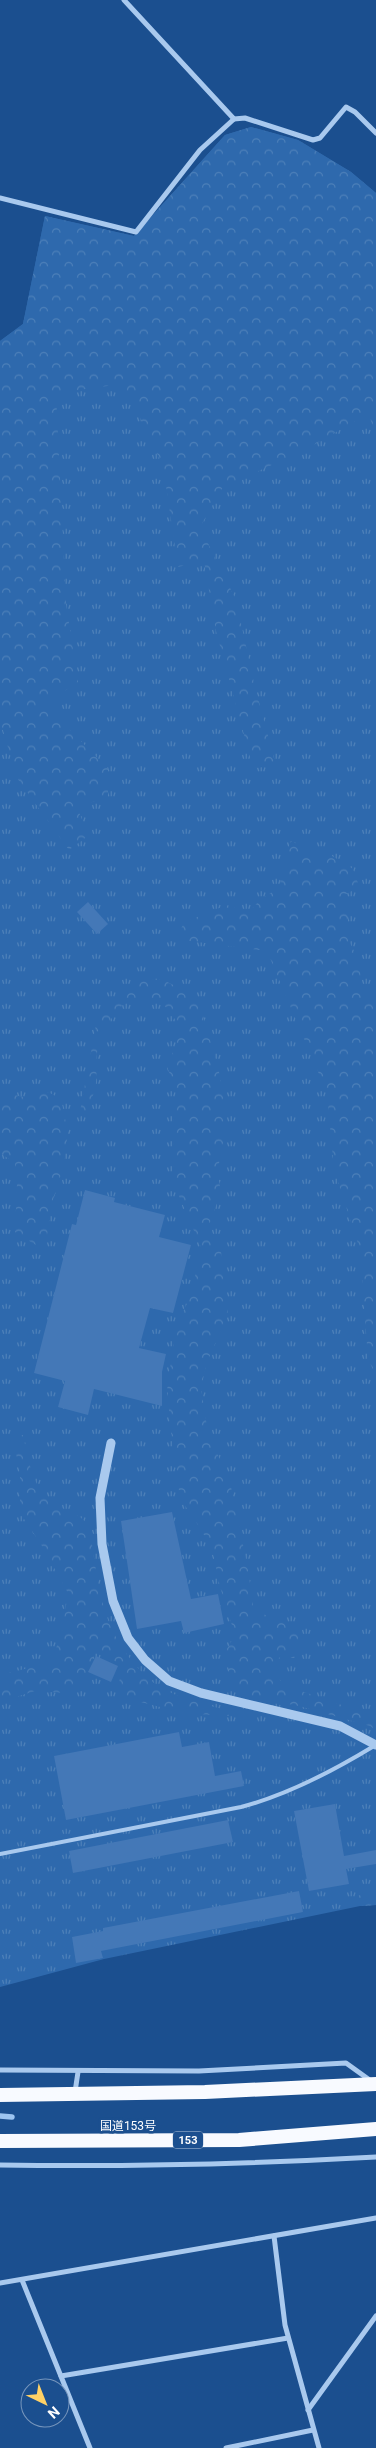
<svg xmlns="http://www.w3.org/2000/svg" width="376" height="2448" font-family="Roboto,'Noto Sans JP',sans-serif">
	<style>
		.grass { fill: url(#grass-tufts) }
		.forest { fill: url(#forest-crowns) }
		.lines { fill: none; stroke-linecap: round; stroke-linejoin: round }
		.stream { stroke: #9cc4f0; stroke-width: 5.5 }
		.building { fill: #4478b7 }
		.service { stroke: #a9c9ee; stroke-width: 4 }
		.minor { stroke: #a9c9ee; stroke-width: 5 }
		.tertiary { stroke: #a9c9ee; stroke-width: 9 }
		.trunk { stroke: #f8faff; stroke-width: 14 }
		.labels { text-anchor: middle; stroke-width: 5; stroke-linejoin: round; paint-order: stroke }
		.shield { fill: #1b4f8f; stroke: #bbcadd; stroke-width: 1 }
		.shield-label { font-size: 11px; font-weight: bold; fill: #fff }
		.street-label { font-size: 12px; fill: #fff; stroke: #1b4f8f }
	</style>
	<defs>
		<pattern id="grass-tufts" width="24" height="20" patternUnits="userSpaceOnUse" patternTransform="scale(1.25)"><rect width="24" height="20" fill="#2e69ad"/><path d="M3 7l-1-3M5 7V3M7 7l1-3M15 17l-1-3M17 17v-4M19 17l1-3" fill="none" stroke="#4d80b9"/></pattern>
		<pattern id="forest-crowns" width="20" height="18" patternUnits="userSpaceOnUse" patternTransform="scale(1.25)"><rect width="20" height="18" fill="#2e69ad"/><path d="M2 6a3 3 0 1 1 6 0M12 15a3 3 0 1 1 6 0" fill="none" stroke="#4d80b9"/></pattern>
	</defs>
	<rect width="100%" height="100%" fill="#1b4f8f"/>
	<!-- grass -->
	<polygon class="grass" points="251,127 298,140 351,172 376,193 376,1905 360,1906 104,1959 0,1987 0,341 23,324 45,216 134,236 225,135"/>
	<!-- forest -->
	<g class="forest">
		<polygon points="251,127 298,140 351,172 376,193 376,442 369,413 305,450 223,487 200,527 236,600 254,683 276,766 253,768 216,631 204,561 178,567 163,466 137,411 115,385 56,393 66,604 78,682 45,704 108,769 108,798 76,806 89,835 69,850 17,778 0,720 0,341 23,324 45,216 134,236 225,135"/>
		<polygon points="292,841 308,851 332,856 353,869 359,886 340,898 348,908 348,939 359,961 362,990 376,993 376,1376 368,1359 360,1250 334,1169 327,1093 267,951 174,939 185,922 227,905 248,913 261,899 280,887 281,872 289,861 289,844"/>
		<path d="M 140,979 L 163,980 L 186,991 L 200,1006 L 208,1032 L 219,1072 L 226,1113 L 224,1148 L 217,1169 L 221,1192 L 208,1228 L 220,1242 L 228,1316 L 207,1362 L 201,1388 L 208,1433 L 230,1482 L 248,1569 L 253,1606 L 268,1617 L 293,1626 L 304,1644 L 294,1658 L 280,1657 L 271,1669 L 284,1685 L 376,1717 L 376,1730 L 370,1726 L 299,1706 L 251,1697 L 232,1682 L 225,1652 L 235,1635 L 220,1587 L 213,1553 L 202,1531 L 180,1498 L 170,1425 L 167,1381 L 173,1354 L 174,1329 L 191,1296 L 201,1247 L 173,1182 L 173,1121 L 176,1090 L 166,1064 C 204,1013 139,974 113,1016 C 108,1024 100,1037 98,1047 C 95,1060 98,1075 95,1089 C 93,1097 88,1106 85,1114 L 79,1117 L 96,1025 L 109,1006 Z"/>
		<polygon points="0,1092 29,1098 48,1092 61,1099 68,1133 63,1168 51,1206 46,1243 39,1247 15,1232 17,1184 15,1163 0,1153"/>
		<path d="M 23,1435 C 29,1461 32,1492 58,1506 C 71,1513 80,1514 89,1526 C 94,1555 97,1586 106,1614 C 114,1640 137,1673 160,1687 C 180,1699 203,1704 226,1710 L 229,1716 L 184,1713 L 117,1696 L 122,1665 L 96,1651 L 85,1680 L 64,1693 L 35,1691 L 0,1702 L 0,1675 L 49,1663 L 61,1637 L 68,1593 L 42,1546 L 20,1513 L 20,1474 L 13,1438 Z"/>
		<polygon points="376,1888 376,1905 360,1906 358,1896"/>
	</g>
	<g class="lines">
		<!-- stream -->
		<polyline class="stream" points="0,2116 12,2117"/>
	</g>
	<!-- building -->
	<g class="building">
		<polygon points="88,902 108,924 97,934 77,912"/>
		<polygon points="85,1190 115,1198 114,1202 165,1215 159,1237 191,1245 173,1313 150,1308 139,1348 166,1354 162,1372 162,1406 94,1389 88,1415 58,1407 65,1381 34,1373 72,1224 76,1225"/>
		<polygon points="172,1512 191,1599 218,1594 224,1624 184,1633 181,1621 137,1629 121,1521"/>
		<polygon points="96,1656 118,1666 111,1682 88,1672"/>
		<polygon points="179,1732 182,1747 209,1742 215,1776 241,1771 244,1786 66,1820 54,1756"/>
		<polygon points="335,1804 344,1856 376,1850 376,1864 346,1869 349,1884 309,1891 294,1811"/>
		<polygon points="228,1820 233,1842 73,1873 69,1851"/>
		<polygon points="299,1891 303,1912 101,1951 103,1958 76,1963 72,1937 103,1931 103,1928"/>
	</g>
	<g class="lines">
		<!-- service -->
		<path class="service" d="M 0,1854 L 241,1807 C 287,1795 333,1771 374,1746"/>
		<!-- minor -->
		<g class="minor">
			<polyline points="124,0 234,119 245,118 313,140 320,138 346,107 355,112 376,133"/>
			<polyline points="0,198 136,232 200,150 234,119"/>
			<polyline points="0,2070 199,2071 346,2063 371,2081"/>
			<polyline points="75,2092 78,2072"/>
			<path d="M 0,2165 C 125,2167 251,2164 376,2157"/>
			<polyline points="274,2236 285,2325 319,2448"/>
			<polyline points="22,2280 90,2448"/>
			<polyline points="0,2283 376,2218"/>
			<polyline points="61,2376 288,2338"/>
			<polyline points="308,2410 376,2316"/>
			<polyline points="226,2448 313,2430"/>
		</g>
		<!-- tertiary -->
		<polyline class="tertiary" points="111,1443 100,1498 102,1544 113,1601 128,1638 145,1660 169,1681 201,1693 340,1726 376,1745"/>
		<!-- trunk -->
		<g class="trunk">
			<polyline points="0,2095 205,2092 376,2084"/>
			<polyline points="0,2141 239,2140 376,2129"/>
		</g>
	</g>
	<g class="labels">
		<!-- shield labels -->
		<rect class="shield" x="173" y="2131.5" width="30" height="17" rx="4"/>
		<g class="shield-label">
			<text x="188" y="2144">153</text>
		</g>
		<!-- street labels -->
		<g class="street-label">
			<text x="128" y="2130">国道153号</text>
		</g>
	</g>
	<!-- north arrow -->
	<g transform="translate(45 2403) rotate(137)"><circle r="24" fill="#1b4f8f" stroke="#7695bc"/>
	<path d="M0-4L9 19L0 12L-9 19Z" fill="#ffd166"/>
	<text y="-8" font-size="14" font-weight="bold" text-anchor="middle" fill="#ffffff">N</text>
	</g>
</svg>
